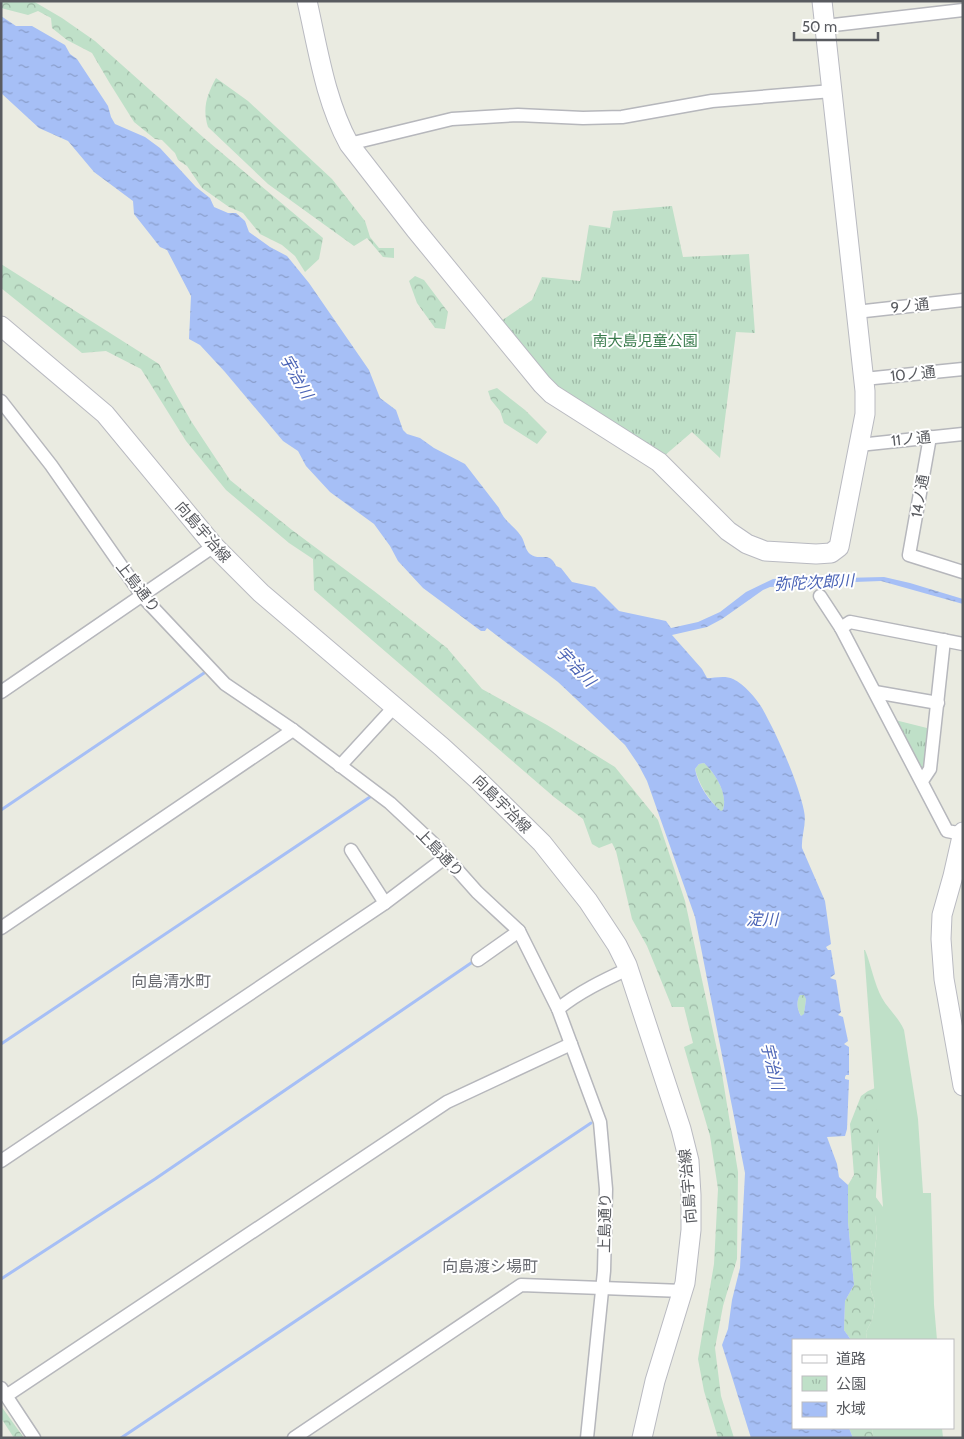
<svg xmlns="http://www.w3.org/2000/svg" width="964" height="1439" font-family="Cabin,'Noto Sans JP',sans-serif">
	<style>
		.grass { fill: #bfe0c8 }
		.forest { fill: url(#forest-crowns) }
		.park { fill: url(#park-tufts) }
		.water { fill: url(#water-ripples); fill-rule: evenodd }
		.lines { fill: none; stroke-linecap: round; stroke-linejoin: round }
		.stream { stroke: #a6bff6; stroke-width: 3 }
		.street-casing { stroke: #b6b7bc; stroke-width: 15 }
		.secondary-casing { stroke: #b9bac1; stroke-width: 21 }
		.street { stroke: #fff; stroke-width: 12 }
		.secondary { stroke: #fff; stroke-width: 19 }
		.labels { text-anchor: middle; stroke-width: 4; stroke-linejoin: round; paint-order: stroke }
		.street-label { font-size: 15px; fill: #595b60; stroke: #fff }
		.park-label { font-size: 15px; fill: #3c7d4f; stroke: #fff }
		.water-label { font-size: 16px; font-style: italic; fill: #4c65b6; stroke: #fff }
		.neighbourhood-label { font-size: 16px; fill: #6a6c72; stroke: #fff }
	</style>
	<defs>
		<pattern id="forest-crowns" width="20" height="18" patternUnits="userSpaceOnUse" patternTransform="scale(1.25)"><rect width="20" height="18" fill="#bfe0c8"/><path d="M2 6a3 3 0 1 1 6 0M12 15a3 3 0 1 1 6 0" fill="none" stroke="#9eb9a6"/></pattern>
		<pattern id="park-tufts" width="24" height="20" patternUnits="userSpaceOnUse" patternTransform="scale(1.25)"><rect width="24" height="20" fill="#bfe0c8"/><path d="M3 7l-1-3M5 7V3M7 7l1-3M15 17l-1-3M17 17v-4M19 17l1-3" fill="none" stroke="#9eb9a6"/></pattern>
		<pattern id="water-ripples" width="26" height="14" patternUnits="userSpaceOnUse" patternTransform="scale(1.25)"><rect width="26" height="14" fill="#a6bff6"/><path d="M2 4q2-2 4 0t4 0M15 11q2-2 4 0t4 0" fill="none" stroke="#8a9ecb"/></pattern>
	</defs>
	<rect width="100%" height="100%" fill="#eaebe1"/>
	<!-- grass -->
	<g class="grass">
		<path d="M 864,950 L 865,950 C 871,964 874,984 882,998 C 888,1009 899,1018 904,1030 L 918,1119 L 923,1193 L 931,1193 L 934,1305 L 937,1340 L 867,1340 L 866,1332 L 872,1320 L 875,1303 L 870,1287 L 877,1233 L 875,1215 L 875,1196 L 883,1207 Z"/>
		<polygon points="872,1428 942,1428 943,1438 873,1438"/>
	</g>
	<!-- forest -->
	<g class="forest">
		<polygon points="1,1 33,1 62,18 95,41 204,138 323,238 319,259 305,272 295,256 282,245 260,234 243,213 229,207 202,188 187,166 178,160 175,153 162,140 155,139 134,122 109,82 92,53 67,40 52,28 51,18 38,11 28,15 1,8"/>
		<path d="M 216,78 L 248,101 L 332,179 L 365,221 L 370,237 L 379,248 L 394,248 L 394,258 L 383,257 L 367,238 L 354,246 L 268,184 L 208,127 C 202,108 207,95 216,78 Z"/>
		<polygon points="1,264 159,364 191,421 230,480 292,530 374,591 447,648 482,689 547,725 615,767 658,820 685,901 721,1068 738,1172 737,1259 723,1306 715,1348 721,1396 734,1438 718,1438 704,1391 698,1359 714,1264 718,1189 710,1136 684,1047 693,1043 684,1007 672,1007 647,946 632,919 616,851 612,843 599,848 592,844 583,819 554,797 314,590 313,559 289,543 226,490 186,441 141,369 106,351 82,353 1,288"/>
		<polygon points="415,276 424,280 448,312 445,329 435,328 417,303 409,281"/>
		<polygon points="497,388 525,410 547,432 537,444 504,423 500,411 491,400 488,391"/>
		<path d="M 704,763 C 716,774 728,794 723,810 L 721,812 C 709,800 699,785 695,769 L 699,764 Z"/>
		<path d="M 800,994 L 805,994 L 806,999 L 804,1015 L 801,1016 C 797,1009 796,1001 800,994 Z"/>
		<polygon points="875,1088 879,1136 875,1215 877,1233 870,1287 875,1303 872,1320 866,1332 867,1340 851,1340 844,1330 845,1301 854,1285 848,1222 848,1185 854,1175 850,1124 861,1096 868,1091"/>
		<polygon points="1,1406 24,1438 14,1438 1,1418"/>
		<polygon points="849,1428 872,1428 873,1438 853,1438"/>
	</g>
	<!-- park -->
	<g class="park">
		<polygon points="672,206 683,257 749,254 755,333 736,332 720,458 692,432 664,456 545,381 498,323 532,300 542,277 580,281 589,225 610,228 613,211"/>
		<polygon points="895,720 931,729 926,767 918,767"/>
	</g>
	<!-- water -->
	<path class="water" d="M 1,16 L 16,26 L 32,26 L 65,45 L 70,54 L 77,59 L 108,106 L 111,117 L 115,124 L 145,137 L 160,148 L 196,187 L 210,198 L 214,207 L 228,213 L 236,213 L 245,221 L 249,232 L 270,247 L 287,256 L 309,283 L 369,370 L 380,398 L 396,410 L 403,430 L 407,434 L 420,438 L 434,448 L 465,464 L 499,508 C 503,520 514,526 521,536 C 525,542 525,550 530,554 C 540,562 549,550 556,566 L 561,568 L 572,582 L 595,587 L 619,611 L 666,621 L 671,628 L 698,622 L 720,612 L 746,592 L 773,579 L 801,577 L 801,579 L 884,577 L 910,583 L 963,599 L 963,604 L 881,581 L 801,584 L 801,585 L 770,587 L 763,590 L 722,619 L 707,627 L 672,635 L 702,669 L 707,678 C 715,678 725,675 733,679 C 744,684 756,698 762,708 C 777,735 798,781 804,811 C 807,824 801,836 802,848 L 825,901 L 831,944 L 826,947 L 828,950 L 831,950 L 835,974 L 830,978 L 836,980 L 841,1012 L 838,1015 L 843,1017 L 848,1041 L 844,1044 L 849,1047 L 849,1075 L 846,1075 L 845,1077 L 845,1079 L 849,1080 L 847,1129 L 845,1136 L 827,1137 L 837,1164 L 839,1177 L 848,1185 L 848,1222 L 854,1285 L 845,1301 L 844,1330 L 851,1340 L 793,1340 L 793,1428 L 849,1428 L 853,1438 L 751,1438 L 722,1345 L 728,1329 L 732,1300 L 740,1268 L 745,1173 L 695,917 L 647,781 L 638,764 L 625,745 L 558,682 L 487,628 L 485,631 L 481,631 L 423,588 L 398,561 L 390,546 L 374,524 L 330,492 L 306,466 L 298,451 L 283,441 L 225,372 L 200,345 L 189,339 L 191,296 L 167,250 L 160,247 L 134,214 L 133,201 L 94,172 L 68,141 L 39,128 L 1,93 ZM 704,763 C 716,774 728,794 723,810 L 721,811 C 709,801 698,785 695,769 L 699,764 ZM 800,995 L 804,995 L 806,999 L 804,1014 L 801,1016 C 797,1010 796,1001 800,995 Z"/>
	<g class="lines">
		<!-- stream -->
		<g class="stream">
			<polyline points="1,810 207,671"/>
			<polyline points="1,1044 370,797"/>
			<polyline points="1,1279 155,1179 474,961"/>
			<polyline points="121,1438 591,1123"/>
		</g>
		<defs>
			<g id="street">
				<polyline points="825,26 963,10"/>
				<polyline points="349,144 452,119 518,115 583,118 622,117 712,101 832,91"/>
				<polyline points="856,312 963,300"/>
				<polyline points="864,379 963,369"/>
				<polyline points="1,401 51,465 143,597 225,684 293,730 390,803 436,846 477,892 519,931 558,1009 600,1122 606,1189 604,1271 587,1438"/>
				<polyline points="930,437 909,555 963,572"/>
				<polyline points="859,445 963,434"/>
				<polyline points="820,596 841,628"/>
				<polyline points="1,692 214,546"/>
				<polyline points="875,692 938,703"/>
				<polyline points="340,766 395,706"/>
				<polyline points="922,781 930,769 944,640"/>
				<polyline points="963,834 947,831 841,628 850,622 963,644"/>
				<polyline points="351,850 385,903"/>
				<polyline points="1,928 293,730"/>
				<polyline points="478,960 519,931"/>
				<path d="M 558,1009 C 579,992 604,980 628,969"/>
				<polyline points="1,1161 385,903 446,857"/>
				<polyline points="1,1388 34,1438"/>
				<polyline points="6,1396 447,1102 571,1044"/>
				<polyline points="294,1438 521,1285 683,1291"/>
			</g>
			<g id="secondary">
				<path d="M 307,1 C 318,49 325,100 349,144 L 415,229 L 542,384 L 552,394 L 659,462 L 728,531 L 747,544 L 765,551 L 816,554 L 831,553 L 839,547 L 865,414 L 865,391 L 822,1"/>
				<polyline points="1,326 105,414 214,546 261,593 442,747 477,779 542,843 588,901 617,945 627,965 681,1129 689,1161 691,1195 691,1230 685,1283 655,1381 642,1438"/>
				<polyline points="963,832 953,876 942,915 941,939 944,979 963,1086"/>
			</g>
		</defs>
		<!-- street casing -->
		<use href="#street" class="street-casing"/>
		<!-- secondary casing -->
		<use href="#secondary" class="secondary-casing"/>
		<!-- street -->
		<use href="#street" class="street"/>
		<!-- secondary -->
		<use href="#secondary" class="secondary"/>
	</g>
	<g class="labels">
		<!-- street labels -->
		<g class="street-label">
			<text transform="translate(910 306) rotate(-6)" y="5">9ノ通</text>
			<text transform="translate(913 374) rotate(-6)" y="5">10ノ通</text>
			<text transform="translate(911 439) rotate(-6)" y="5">11ノ通</text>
			<text transform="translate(920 496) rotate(-80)" y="5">14ノ通</text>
			<text transform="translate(203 532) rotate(49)" y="5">向島宇治線</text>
			<text transform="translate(138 587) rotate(52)" y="5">上島通り</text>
			<text transform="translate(502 804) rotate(45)" y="5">向島宇治線</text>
			<text transform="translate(440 853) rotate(46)" y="5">上島通り</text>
			<text transform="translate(688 1186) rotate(-95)" y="5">向島宇治線</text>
			<text transform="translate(605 1223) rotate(-89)" y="5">上島通り</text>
		</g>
		<!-- park labels -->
		<g class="park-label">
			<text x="645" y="346">南大島児童公園</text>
		</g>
		<!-- water labels -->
		<g class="water-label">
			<text transform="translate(297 376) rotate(60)" y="6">宇治川</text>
			<text transform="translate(814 582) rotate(-3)" y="6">弥陀次郎川</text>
			<text transform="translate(576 666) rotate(46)" y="6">宇治川</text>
			<text x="762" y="925">淀川</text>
			<text transform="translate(773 1066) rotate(76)" y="6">宇治川</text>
		</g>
		<!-- neighbourhood labels -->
		<g class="neighbourhood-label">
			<text x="171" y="987">向島清水町</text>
			<text x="490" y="1272">向島渡シ場町</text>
		</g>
	</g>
	<!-- border -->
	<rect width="964" height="1439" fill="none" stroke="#595b60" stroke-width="5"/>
	<!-- legend -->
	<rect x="792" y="1339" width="162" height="90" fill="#ffffff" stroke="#bdbdbf"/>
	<rect x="802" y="1355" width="25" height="8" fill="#ffffff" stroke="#bdbdbf"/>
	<text x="836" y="1364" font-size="15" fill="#595b60">道路</text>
	<rect x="802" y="1376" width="25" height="15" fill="url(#park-tufts)" stroke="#bdbdbf"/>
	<text x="836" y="1389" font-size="15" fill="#595b60">公園</text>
	<rect x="802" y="1402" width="25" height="15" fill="url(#water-ripples)" stroke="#bdbdbf"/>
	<text x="836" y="1414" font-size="15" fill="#595b60">水域</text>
	<!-- scale -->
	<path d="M794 32v8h84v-8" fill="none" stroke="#595b60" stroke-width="2.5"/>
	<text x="802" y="32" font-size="15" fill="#595b60" stroke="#ffffff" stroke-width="4" paint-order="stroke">50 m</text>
</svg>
